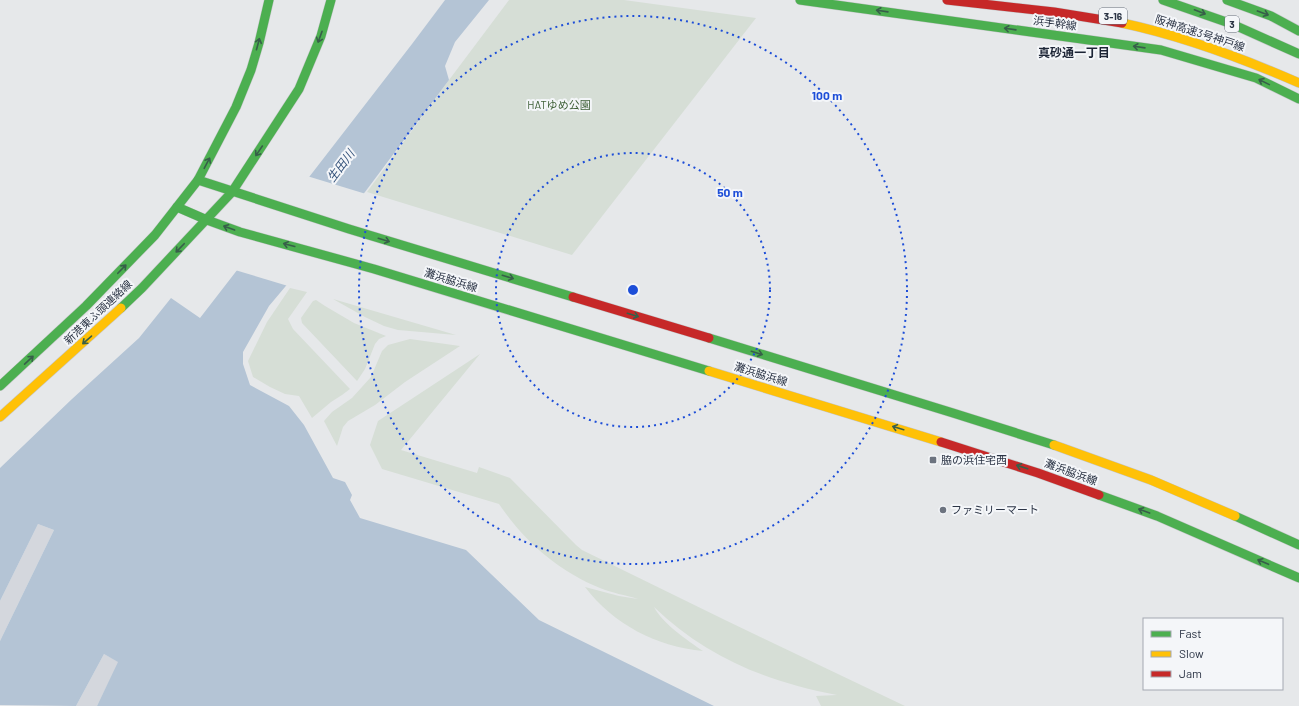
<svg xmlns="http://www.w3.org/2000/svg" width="1299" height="706" font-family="Barlow,'Noto Sans JP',sans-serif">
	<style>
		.built { fill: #d4d7dd }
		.green { fill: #d6ded6 }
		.water { fill: #b4c4d5 }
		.pier { fill: #e6e8ea }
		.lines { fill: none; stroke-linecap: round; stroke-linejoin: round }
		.fast-casing { stroke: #c4c6c8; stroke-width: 10 }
		.slow-casing { stroke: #c4c6c8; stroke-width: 10 }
		.jam-casing { stroke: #c4c6c8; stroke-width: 10 }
		.fast { stroke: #4caf50; stroke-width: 9 }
		.slow { stroke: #ffc107; stroke-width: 9 }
		.jam { stroke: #c62828; stroke-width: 9 }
		.oneway { stroke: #375f49 }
		.ring { fill: none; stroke: #1d4ed8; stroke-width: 2; stroke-dasharray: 2 4 }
		.poi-dot { fill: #6c737f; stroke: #f4f6f9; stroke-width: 1.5 }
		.labels { text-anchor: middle; stroke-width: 4; stroke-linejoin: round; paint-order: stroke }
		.shield { fill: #f4f6f9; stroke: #676e7b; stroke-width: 1 }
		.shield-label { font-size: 10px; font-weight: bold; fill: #2b3445 }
		.street-label { font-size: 11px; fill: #2b3445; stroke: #f4f6f9 }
		.park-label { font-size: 11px; fill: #3f6138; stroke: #f4f6f9 }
		.poi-label { font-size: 11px; fill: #2b3445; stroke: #f4f6f9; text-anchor: start }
		.neighbourhood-label { font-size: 12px; font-weight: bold; fill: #1d2536; stroke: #f4f6f9 }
		.water-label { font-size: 12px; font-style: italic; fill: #34527a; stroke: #f4f6f9 }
		.centre { fill: #1d4ed8; stroke: #f4f6f9; stroke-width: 2 }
		.ring-label { font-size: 12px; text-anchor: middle; font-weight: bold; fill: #1d4ed8; stroke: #f4f6f9; stroke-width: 4; stroke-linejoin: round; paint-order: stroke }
	</style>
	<rect width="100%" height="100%" fill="#e6e8ea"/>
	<!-- built -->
	<g class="built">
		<polygon points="38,524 54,530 0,641 0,601"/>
		<polygon points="104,654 119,662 97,706 76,706"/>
	</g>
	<!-- green -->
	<g class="green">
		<polygon points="509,0 624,0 756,18 572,255 367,192 449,80"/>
		<polygon points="290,288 307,292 288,319 293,329 350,389 342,395 331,402 312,418 299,396 285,394 270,387 253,377 248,361 267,322"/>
		<polygon points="333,299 456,335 398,330 384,326 365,317"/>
		<polygon points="316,300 325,306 354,323 386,336 379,339 375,344 365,369 357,381 302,323 301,318 313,301"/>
		<polygon points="410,339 460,346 405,382 375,405 348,421 343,427 337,446 324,421 332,412 352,398 371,377 382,351 388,345"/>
		<path d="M 480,354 L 401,450 L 477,473 L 479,467 L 510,478 L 576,545 L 582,550 L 725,620 L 905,706 L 821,706 L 816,696 L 837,695 C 767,682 706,657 654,607 C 663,624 687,640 703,651 C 657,647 613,624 585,587 L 619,596 L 638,599 C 625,595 612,593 600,588 C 558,571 524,541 499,504 L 382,469 L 370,445 L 378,421 Z"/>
	</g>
	<!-- water -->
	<polygon class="water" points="445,0 489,0 455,42 445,66 449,80 365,192 269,306 243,352 243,364 250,385 289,406 304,425 333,478 345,482 352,495 350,500 360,518 466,550 539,620 714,706 97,706 118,662 104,654 76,706 0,705 0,641 54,530 38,524 0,601 0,468 72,399 139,338 171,298 200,318 412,44"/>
	<!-- pier -->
	<polygon class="pier" points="307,176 366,194 288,286 235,270"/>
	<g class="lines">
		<defs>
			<g id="fast">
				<polyline points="800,0 1161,50 1256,78 1299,99"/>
				<polyline points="1163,0 1232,24 1299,54"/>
				<polyline points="1227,0 1271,16 1299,31"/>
				<polyline points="198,180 349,229 573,297"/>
				<polyline points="177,207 207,220 240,232 374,269 709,371"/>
				<polyline points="121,308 142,288 232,192 299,89 321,36 331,0"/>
				<polyline points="709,338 953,413 1054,445"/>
				<polyline points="0,386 86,306 155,235 198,180 236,107 251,70 259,43 269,0"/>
				<polyline points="1099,495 1157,516 1299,578"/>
				<polyline points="1235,516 1299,545"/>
			</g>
			<g id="slow">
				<path d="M 1122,23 C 1183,36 1242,58 1299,83"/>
				<polyline points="709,371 941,442"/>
				<polyline points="0,417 121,308"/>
				<polyline points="1054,445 1151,480 1235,516"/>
			</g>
			<g id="jam">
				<polyline points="947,0 1054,12 1122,23"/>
				<polyline points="573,297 709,338"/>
				<polyline points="941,442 1038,473 1099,495"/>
			</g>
		</defs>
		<!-- fast casing -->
		<use href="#fast" class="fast-casing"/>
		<!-- slow casing -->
		<use href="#slow" class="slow-casing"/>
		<!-- jam casing -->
		<use href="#jam" class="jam-casing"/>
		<!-- fast -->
		<use href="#fast" class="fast"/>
		<!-- slow -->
		<use href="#slow" class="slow"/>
		<!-- jam -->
		<use href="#jam" class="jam"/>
	</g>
	<!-- one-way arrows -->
	<defs><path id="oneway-shaft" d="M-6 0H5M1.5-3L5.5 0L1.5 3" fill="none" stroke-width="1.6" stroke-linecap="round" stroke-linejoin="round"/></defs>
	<g class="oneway">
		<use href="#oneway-shaft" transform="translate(882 11) rotate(-172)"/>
		<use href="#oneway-shaft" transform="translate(1200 12) rotate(21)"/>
		<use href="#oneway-shaft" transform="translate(1263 13) rotate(20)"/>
		<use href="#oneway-shaft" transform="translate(1010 29) rotate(-172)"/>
		<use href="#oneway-shaft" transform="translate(320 37) rotate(110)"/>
		<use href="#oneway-shaft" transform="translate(258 44) rotate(-75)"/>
		<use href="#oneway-shaft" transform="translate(1139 47) rotate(-172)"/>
		<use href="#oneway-shaft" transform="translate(1264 82) rotate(-154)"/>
		<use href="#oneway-shaft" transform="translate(259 151) rotate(124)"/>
		<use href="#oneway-shaft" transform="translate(207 163) rotate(-62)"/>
		<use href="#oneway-shaft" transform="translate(229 228) rotate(-160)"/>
		<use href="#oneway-shaft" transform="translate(384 240) rotate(17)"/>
		<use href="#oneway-shaft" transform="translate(289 245) rotate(-165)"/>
		<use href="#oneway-shaft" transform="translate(180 248) rotate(134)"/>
		<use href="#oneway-shaft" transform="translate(122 269) rotate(-46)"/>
		<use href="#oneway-shaft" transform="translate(508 277) rotate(17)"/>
		<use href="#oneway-shaft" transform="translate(633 315) rotate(17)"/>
		<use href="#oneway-shaft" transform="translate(87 340) rotate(139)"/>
		<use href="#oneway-shaft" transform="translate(757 353) rotate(17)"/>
		<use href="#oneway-shaft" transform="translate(29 360) rotate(-43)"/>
		<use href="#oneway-shaft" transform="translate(898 428) rotate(-163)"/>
		<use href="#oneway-shaft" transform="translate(1022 467) rotate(-162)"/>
		<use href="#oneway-shaft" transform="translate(1144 511) rotate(-160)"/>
		<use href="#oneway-shaft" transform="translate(1263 562) rotate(-157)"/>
	</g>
	<!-- distance rings -->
	<g class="ring">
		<circle cx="633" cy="290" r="137"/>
		<circle cx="633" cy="290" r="274"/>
	</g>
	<!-- markers -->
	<g class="poi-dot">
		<rect x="929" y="456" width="8" height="8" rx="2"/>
		<circle cx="943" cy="510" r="4"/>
	</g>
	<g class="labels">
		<!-- shield labels -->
		<g class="shield">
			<rect x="1099" y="8" width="28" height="16" rx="3"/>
			<rect x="1225" y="16" width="14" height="16" rx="3"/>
		</g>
		<g class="shield-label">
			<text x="1113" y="20">3-16</text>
			<text x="1232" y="28">3</text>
		</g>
		<!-- street labels -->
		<g class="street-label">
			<text transform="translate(1055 23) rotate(8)" y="4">浜手幹線</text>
			<text transform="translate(1200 33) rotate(18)" y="4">阪神高速3号神戸線</text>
			<text transform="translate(451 280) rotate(17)" y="4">灘浜脇浜線</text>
			<text transform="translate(98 312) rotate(-43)" y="4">新港東ふ頭連絡線</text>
			<text transform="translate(761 374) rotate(17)" y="4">灘浜脇浜線</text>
			<text transform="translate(1071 472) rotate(20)" y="4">灘浜脇浜線</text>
		</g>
		<!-- park labels -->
		<g class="park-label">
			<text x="559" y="109">HATゆめ公園</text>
		</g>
		<!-- poi labels -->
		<g class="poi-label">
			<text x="941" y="464">脇の浜住宅西</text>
			<text x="951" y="514">ファミリーマート</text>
		</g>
		<!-- neighbourhood labels -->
		<g class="neighbourhood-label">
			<text x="1074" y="57">真砂通一丁目</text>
		</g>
		<!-- water labels -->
		<g class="water-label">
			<text transform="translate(341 166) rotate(-53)" y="4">生田川</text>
		</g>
	</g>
	<circle cx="633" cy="290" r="6" class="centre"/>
	<g class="ring-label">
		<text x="827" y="100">100 m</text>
		<text x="730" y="197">50 m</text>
	</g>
	<!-- legend -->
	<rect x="1143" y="618" width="140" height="72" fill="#f4f6f9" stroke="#a4a8b1"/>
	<rect x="1151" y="631" width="20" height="6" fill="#4caf50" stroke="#a4a8b1"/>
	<text x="1179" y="638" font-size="12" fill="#2b3445">Fast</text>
	<rect x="1151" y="651" width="20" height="6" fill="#ffc107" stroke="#a4a8b1"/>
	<text x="1179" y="658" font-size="12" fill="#2b3445">Slow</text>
	<rect x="1151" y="671" width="20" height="6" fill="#c62828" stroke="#a4a8b1"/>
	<text x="1179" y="678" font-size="12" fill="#2b3445">Jam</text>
</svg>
